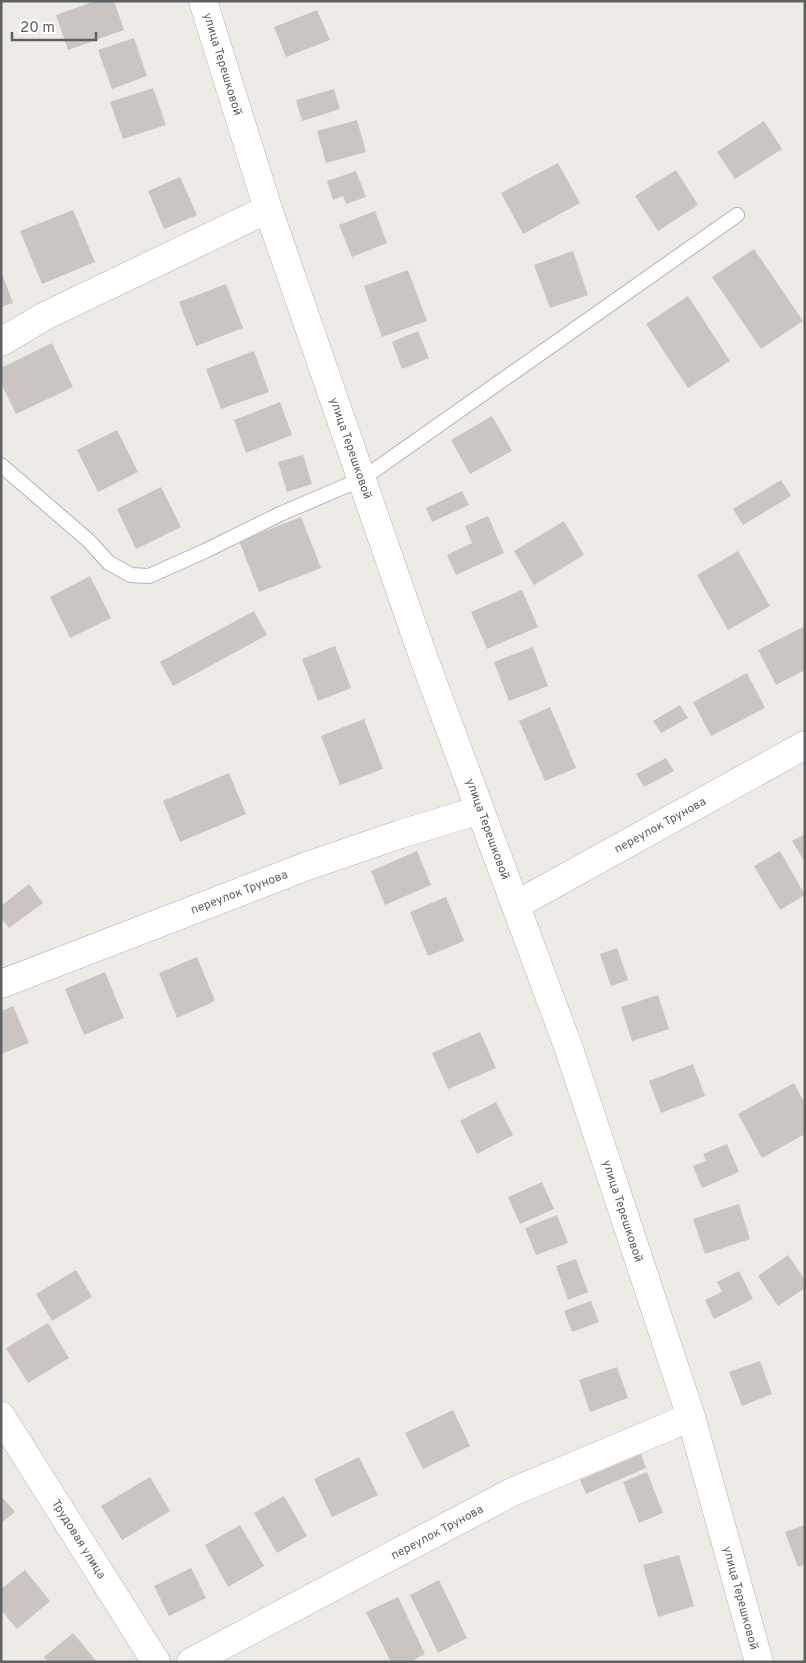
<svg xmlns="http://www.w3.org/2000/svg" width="806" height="1663" font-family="Overpass,sans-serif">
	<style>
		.building { fill: #cac5c1 }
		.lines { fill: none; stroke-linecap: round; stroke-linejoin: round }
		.service-casing { stroke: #b0b3b6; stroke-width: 16 }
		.minor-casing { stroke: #b0b3b6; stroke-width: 29 }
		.tertiary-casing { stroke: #b0b3b6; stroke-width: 29 }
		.service { stroke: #fff; stroke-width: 14 }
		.minor { stroke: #fff; stroke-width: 28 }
		.tertiary { stroke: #fff; stroke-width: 28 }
		.labels { text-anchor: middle; stroke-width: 4.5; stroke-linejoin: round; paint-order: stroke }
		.street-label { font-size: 12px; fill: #5d6164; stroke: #fff }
	</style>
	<rect width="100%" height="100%" fill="#eeeae5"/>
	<!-- building -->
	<g class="building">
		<polygon points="95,1 114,1 124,30 68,50 56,15"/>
		<polygon points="317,10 330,40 286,57 274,27"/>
		<polygon points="134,38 147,76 112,89 98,50"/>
		<polygon points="153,88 166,125 123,139 110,102"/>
		<polygon points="334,89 340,109 302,121 296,100"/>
		<polygon points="357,120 366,152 326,163 317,131"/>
		<polygon points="764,121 782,149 735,179 717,152"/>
		<polygon points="558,163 580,203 523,234 501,193"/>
		<polygon points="676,170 698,205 658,231 635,196"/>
		<polygon points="356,171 366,197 346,204 343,196 333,200 327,181"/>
		<polygon points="180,177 197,215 164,229 148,191"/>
		<polygon points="73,210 95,262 42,284 20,231"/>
		<polygon points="375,211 387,243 352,257 339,225"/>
		<polygon points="754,249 803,321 761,349 712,277"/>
		<polygon points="573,251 588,295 550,308 534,265"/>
		<polygon points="408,270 427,321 382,337 364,286"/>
		<polygon points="1,271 13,303 1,307"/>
		<polygon points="226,284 243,328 196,346 179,302"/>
		<polygon points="688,296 730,361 688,388 646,324"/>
		<polygon points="418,331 429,358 402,369 392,342"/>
		<polygon points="52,343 73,387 16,414 1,383 1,368"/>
		<polygon points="254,351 269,392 221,409 206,369"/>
		<polygon points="280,402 292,435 246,453 234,420"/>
		<polygon points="492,416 512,451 470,474 451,440"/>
		<polygon points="117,430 138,472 98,492 77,450"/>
		<polygon points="303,455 312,484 287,492 278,462"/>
		<polygon points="781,480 791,496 743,525 733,509"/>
		<polygon points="161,487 181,527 136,549 117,509"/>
		<polygon points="462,491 469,505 432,522 426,508"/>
		<polygon points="488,516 504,553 456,575 447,555 472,543 465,526"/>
		<polygon points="301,517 321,568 259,592 239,541"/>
		<polygon points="564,521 584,555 534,585 514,551"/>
		<polygon points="738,551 770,606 728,630 697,575"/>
		<polygon points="90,576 111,618 70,638 50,597"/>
		<polygon points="522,590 538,627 487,649 471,612"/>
		<polygon points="254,611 267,635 173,686 160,662"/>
		<polygon points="805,626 805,670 776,685 758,650"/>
		<polygon points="335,646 351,688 318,701 302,659"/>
		<polygon points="533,647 548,686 509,701 494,662"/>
		<polygon points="747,673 765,708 711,736 693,702"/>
		<polygon points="680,705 688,718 661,733 653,721"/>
		<polygon points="550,707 576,768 545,781 519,721"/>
		<polygon points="364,719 383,769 340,785 321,736"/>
		<polygon points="666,758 674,771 644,787 636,774"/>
		<polygon points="229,773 246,814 180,842 163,801"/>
		<polygon points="805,834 805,862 792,841"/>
		<polygon points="417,851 431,885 385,905 371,871"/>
		<polygon points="780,851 805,895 780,910 754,866"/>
		<polygon points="29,884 43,903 9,928 1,918 1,906"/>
		<polygon points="446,897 464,941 428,956 410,912"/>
		<polygon points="617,948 628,980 611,986 600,954"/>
		<polygon points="197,957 215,1001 177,1018 159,973"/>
		<polygon points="105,972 124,1018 84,1035 65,989"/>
		<polygon points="658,995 669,1029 632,1041 621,1007"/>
		<polygon points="13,1006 29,1043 1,1054 1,1011"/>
		<polygon points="480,1032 496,1068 448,1089 432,1053"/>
		<polygon points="693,1064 705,1096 661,1113 649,1081"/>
		<polygon points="794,1083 805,1104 805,1134 762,1158 738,1114"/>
		<polygon points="496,1102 513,1135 477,1154 460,1121"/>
		<polygon points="727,1144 739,1172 702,1188 693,1166 706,1161 703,1154"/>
		<polygon points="542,1182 554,1209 520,1224 508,1197"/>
		<polygon points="739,1204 750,1239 705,1254 693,1219"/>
		<polygon points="557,1215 568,1243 536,1255 525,1228"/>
		<polygon points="788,1255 805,1280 805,1288 778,1306 758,1276"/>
		<polygon points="576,1259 588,1292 568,1300 556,1266"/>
		<polygon points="76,1270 92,1297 52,1321 36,1294"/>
		<polygon points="739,1271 753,1299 714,1319 705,1300 722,1292 717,1282"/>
		<polygon points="591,1301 599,1322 572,1332 564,1311"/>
		<polygon points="48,1323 69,1358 28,1383 6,1348"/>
		<polygon points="760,1361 772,1394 742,1406 729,1372"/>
		<polygon points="617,1367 628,1398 590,1412 579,1380"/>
		<polygon points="453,1410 470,1446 423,1469 405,1433"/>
		<polygon points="641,1454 646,1468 586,1494 580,1480"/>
		<polygon points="359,1457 378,1495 332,1517 314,1479"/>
		<polygon points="647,1472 663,1513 639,1523 623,1482"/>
		<polygon points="150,1477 170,1511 122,1540 101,1506"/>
		<polygon points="1,1496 15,1512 1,1523"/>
		<polygon points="284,1496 307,1536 277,1553 254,1513"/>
		<polygon points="240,1525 264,1566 228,1587 205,1545"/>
		<polygon points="805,1525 805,1564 798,1567 785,1532"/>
		<polygon points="679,1555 694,1606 658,1617 643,1565"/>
		<polygon points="191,1568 206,1598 169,1616 154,1586"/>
		<polygon points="25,1570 50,1601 17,1629 1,1610 1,1589"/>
		<polygon points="439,1580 467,1638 438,1653 410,1595"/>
		<polygon points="398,1597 425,1654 410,1662 391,1662 366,1612"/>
		<polygon points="73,1633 97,1662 48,1662 44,1657"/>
	</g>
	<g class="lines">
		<defs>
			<polyline id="service" points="1,465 89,541 109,563 131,575 149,576 205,551 280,514 362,479 737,215"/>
			<g id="minor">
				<polyline points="1,342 45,316 268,209"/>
				<polyline points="1,984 307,866 401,834 480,810"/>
				<polyline points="1,1416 156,1662"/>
				<polyline points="191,1662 512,1492 691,1417"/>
			</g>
			<g id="tertiary">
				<polyline points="203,1 268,209 424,659 569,1049 691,1417 759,1662"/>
				<polyline points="516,905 805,745"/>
			</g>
		</defs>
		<!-- service casing -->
		<use href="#service" class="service-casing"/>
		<!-- minor casing -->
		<use href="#minor" class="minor-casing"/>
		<!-- tertiary casing -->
		<use href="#tertiary" class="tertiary-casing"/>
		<!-- service -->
		<use href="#service" class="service"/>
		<!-- minor -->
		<use href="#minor" class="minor"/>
		<!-- tertiary -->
		<use href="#tertiary" class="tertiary"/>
	</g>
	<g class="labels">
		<!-- street labels -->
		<g class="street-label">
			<text transform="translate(223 64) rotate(73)" y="4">улица Терешковой</text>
			<text transform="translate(351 448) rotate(71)" y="4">улица Терешковой</text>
			<text transform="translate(660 825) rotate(-29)" y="4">переулок Трунова</text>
			<text transform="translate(488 829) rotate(70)" y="4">улица Терешковой</text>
			<text transform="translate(239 892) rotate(-21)" y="4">переулок Трунова</text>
			<text transform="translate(623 1211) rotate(72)" y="4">улица Терешковой</text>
			<text transform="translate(437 1532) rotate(-28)" y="4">переулок Трунова</text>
			<text transform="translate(79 1539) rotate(58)" y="4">Трудовая улица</text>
			<text transform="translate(741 1598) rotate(75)" y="4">улица Терешковой</text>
		</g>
	</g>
	<!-- border -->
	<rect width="806" height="1663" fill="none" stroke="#5d6164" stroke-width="5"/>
	<!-- scale -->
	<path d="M12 32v8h84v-8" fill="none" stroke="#5d6164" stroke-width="2.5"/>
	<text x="20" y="32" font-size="15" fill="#5d6164" stroke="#ffffff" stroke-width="4" paint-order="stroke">20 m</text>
</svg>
